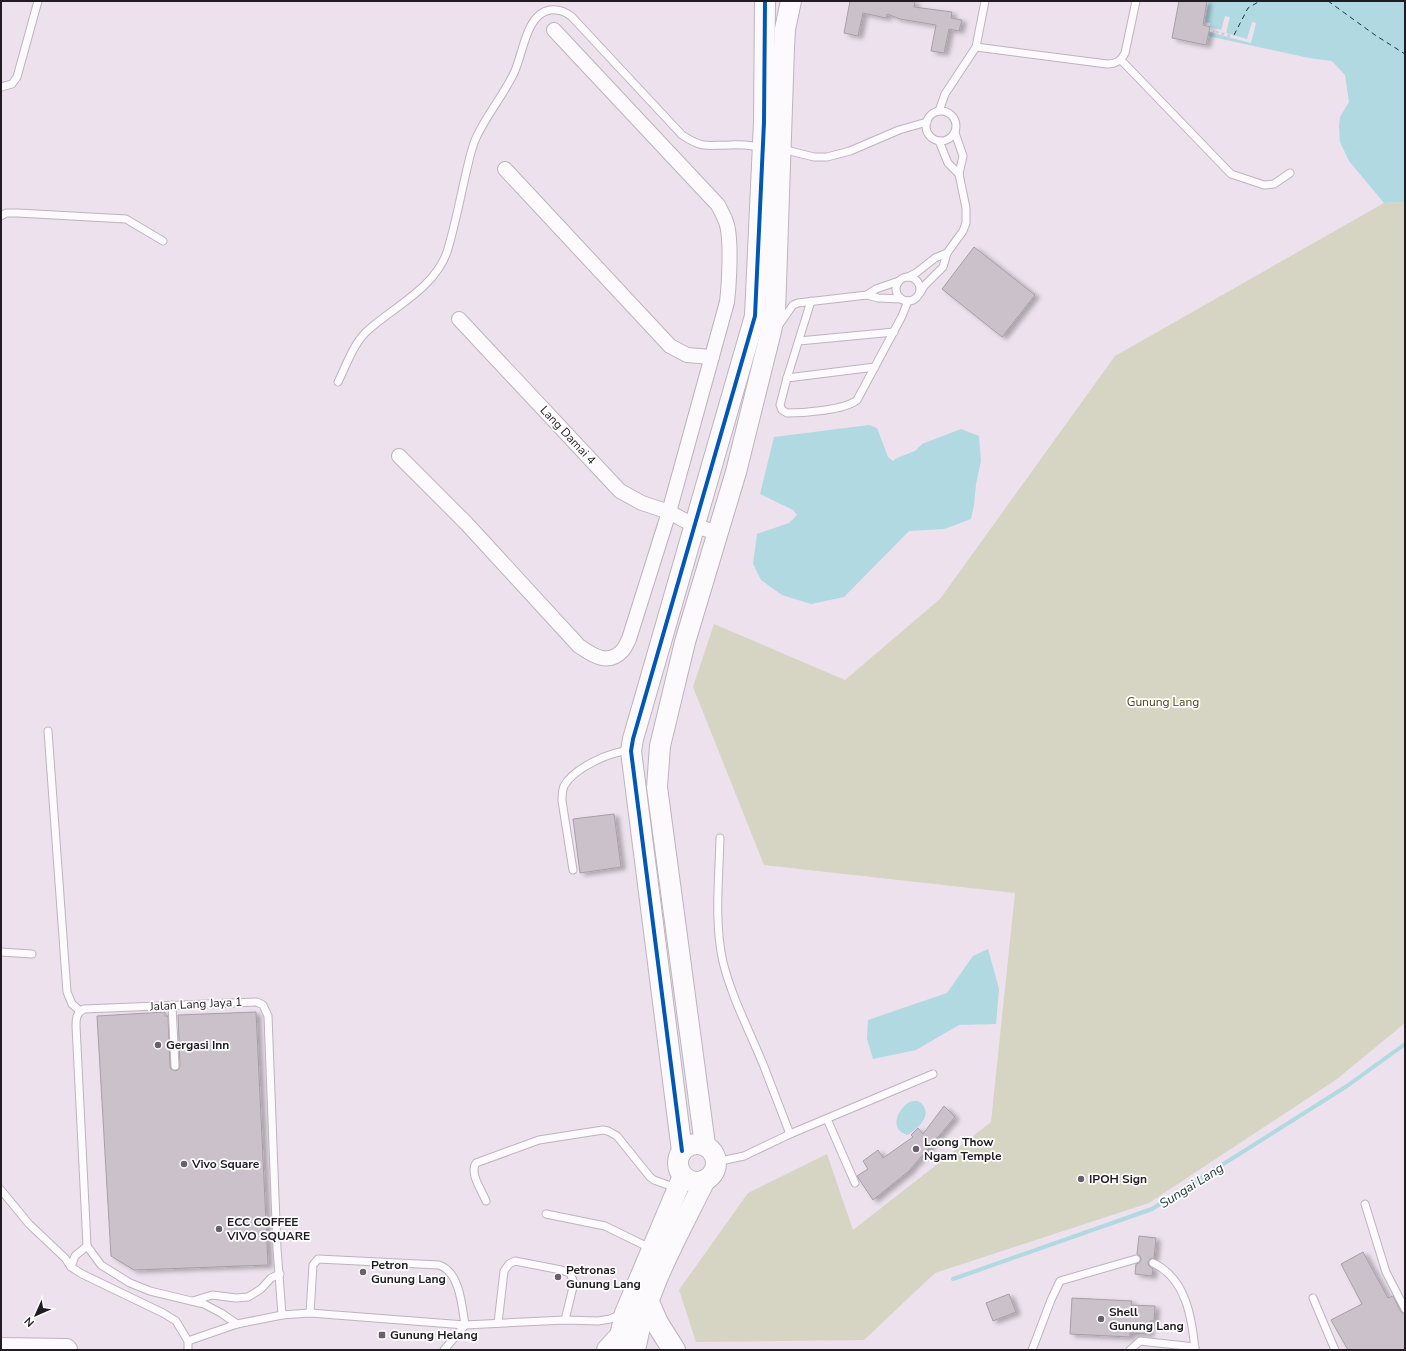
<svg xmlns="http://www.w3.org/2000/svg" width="1406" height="1351" font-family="'Nunito Sans',sans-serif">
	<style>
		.green { fill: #d6d5c3 }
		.water { fill: #b0d9e2 }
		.pier { fill: #ece1ed }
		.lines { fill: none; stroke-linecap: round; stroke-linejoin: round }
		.stream { stroke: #b0d9e2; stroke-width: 4 }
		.ferry { stroke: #19393d; stroke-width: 1; stroke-dasharray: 5 4; stroke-linecap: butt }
		.building { fill: #cac1ca; stroke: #a89ea7; filter: url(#shadow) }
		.lane-casing { stroke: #bdb4be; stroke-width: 9 }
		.street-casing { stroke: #bdb4be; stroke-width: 16 }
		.secondary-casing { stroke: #bdb4be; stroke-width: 22 }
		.highway-casing { stroke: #bdb4be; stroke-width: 24 }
		.path { stroke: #d0cdd1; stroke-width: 2.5; stroke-dasharray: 3 3; stroke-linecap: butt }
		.lane { stroke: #fcfafc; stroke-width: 7 }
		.street { stroke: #fcfafc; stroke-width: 14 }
		.secondary { stroke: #fcfafc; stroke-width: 20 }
		.highway { stroke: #fcfafc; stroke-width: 22 }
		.cycleway-casing { stroke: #fff; stroke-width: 6 }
		.cycleway { stroke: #0057b8; stroke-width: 4 }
		.poi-dot { fill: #69606a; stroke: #fff; stroke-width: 1.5 }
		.labels { text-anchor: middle; stroke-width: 3.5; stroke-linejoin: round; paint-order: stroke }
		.street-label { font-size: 12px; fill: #221b23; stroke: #fff }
		.park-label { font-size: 12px; fill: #424913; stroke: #fff }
		.poi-label { font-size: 12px; font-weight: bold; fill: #221b23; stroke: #fff; text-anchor: start }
		.water-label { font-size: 13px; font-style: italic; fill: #19393d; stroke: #fff }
	</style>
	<defs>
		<filter id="shadow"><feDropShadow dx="4.5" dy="2.5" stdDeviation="2" flood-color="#0004"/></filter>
	</defs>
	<rect width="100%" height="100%" fill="#ece1ed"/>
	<!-- green -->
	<polygon class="green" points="1401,202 1405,204 1405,1023 1337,1079 1149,1203 935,1273 864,1340 696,1342 679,1290 748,1193 827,1154 853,1230 991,1122 1015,893 764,865 693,687 714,624 845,680 940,599 1115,356 1384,203"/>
	<!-- water -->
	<g class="water">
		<polygon points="1209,1 1405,1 1405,204 1401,202 1384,203 1349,161 1340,142 1339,126 1340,117 1349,102 1345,75 1332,61 1309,58 1208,36 1210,23 1205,22"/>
		<polygon points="869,425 877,428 888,457 893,461 897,458 915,451 922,444 961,429 979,436 981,461 976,484 974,505 971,519 944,529 909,531 844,597 811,604 782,595 761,580 753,564 757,534 789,523 797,515 793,510 760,494 774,437"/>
		<polygon points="988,949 999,989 996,1024 959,1025 916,1050 873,1059 867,1039 868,1020 947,993 973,956"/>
		<path d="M 918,1101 C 935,1112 920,1128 907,1135 C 889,1129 897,1111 908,1103 C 911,1101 914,1101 918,1101 Z"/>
	</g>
	<!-- pier -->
	<polygon class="pier" points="1225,16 1230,17 1226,33 1247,39 1252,22 1256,23 1251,43 1209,32 1210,27 1221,30"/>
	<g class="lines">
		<!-- stream -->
		<polyline class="stream" points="953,1279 1152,1209 1347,1086 1405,1044"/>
		<!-- ferry -->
		<g class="ferry">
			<polyline points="1328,1 1375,35 1405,54"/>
			<polyline points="1234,35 1248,8 1260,1"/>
		</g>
	</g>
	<!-- building -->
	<g class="building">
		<polygon points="850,1 915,1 914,7 952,12 951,18 962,20 959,31 949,29 944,53 931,51 936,25 900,19 887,14 886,18 863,13 858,36 844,33"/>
		<polygon points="1179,1 1207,1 1203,25 1210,27 1206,45 1172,38"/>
		<polygon points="974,247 1035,295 1002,337 942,289"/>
		<polygon points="614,814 621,867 580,873 573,819"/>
		<polygon points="165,1012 165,1016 168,1016 170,1066 171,1069 175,1071 178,1070 180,1066 178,1015 256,1012 268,1265 134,1270 111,1256 97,1016"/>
		<polygon points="944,1106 955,1117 909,1171 873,1200 857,1176 868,1169 863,1161 878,1150 883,1158 913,1137 911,1135 918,1128 923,1134"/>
		<polygon points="1139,1236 1156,1238 1154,1258 1150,1259 1148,1263 1149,1266 1153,1269 1152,1276 1135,1274 1136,1264 1139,1263 1141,1260 1140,1256 1137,1254"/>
		<polygon points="1363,1252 1388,1298 1393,1296 1401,1312 1405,1314 1405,1350 1348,1350 1331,1320 1362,1304 1341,1264"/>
		<polygon points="1009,1294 1016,1312 993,1321 986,1303"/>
		<polygon points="1072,1298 1132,1301 1131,1305 1155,1306 1154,1321 1150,1321 1149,1334 1130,1333 1130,1337 1070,1334"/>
	</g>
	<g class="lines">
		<defs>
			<g id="lane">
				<path d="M 976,47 L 1107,64 C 1116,64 1121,61 1125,53 L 1136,1"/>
				<polyline points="1121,60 1231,174 1264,185 1274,184 1290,173"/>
				<polyline points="1,87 12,84 17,77 38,1"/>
				<circle cx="941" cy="126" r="15"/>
				<polyline points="939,111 945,94 976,47 985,1"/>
				<polyline points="939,141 948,163 959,174"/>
				<polyline points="782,149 814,157 827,157 850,151 899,130 927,122"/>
				<polyline points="1,216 6,213 18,213 126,219 163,241"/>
				<circle cx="908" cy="289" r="12"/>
				<polyline points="908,277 916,273 935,258 947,253"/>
				<polyline points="920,293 924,286 943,267 947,253 963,231 966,223 966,208 959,174 963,156 955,133"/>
				<polyline points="867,295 876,289 899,281"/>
				<path d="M 811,301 L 787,378 L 780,405 L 782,410 L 787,413 C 804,413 845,410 857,400 L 902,316 L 908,301"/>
				<polyline points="779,325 793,305 798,303 867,295 878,298 901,299"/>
				<polyline points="799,341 894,332"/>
				<polyline points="787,378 875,367"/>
				<path d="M 338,382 C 346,366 353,345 366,332 C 393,307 434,289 447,252 C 455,226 460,199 466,173 C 469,161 471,149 476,138 C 486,116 502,97 513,75 C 523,57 525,14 550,10 C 558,9 566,12 572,17 L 682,135 C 703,149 708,145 730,145 C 741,144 752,146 762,147"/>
				<polyline points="48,731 67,992 72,1004 80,1011"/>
				<path d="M 720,838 C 719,879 714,922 723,962 C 732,998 749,1030 763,1064 C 772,1087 781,1111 790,1134"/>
				<path d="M 573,870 L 562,801 C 562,796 562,791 564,786 C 573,769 610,751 629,751"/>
				<polyline points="1,952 32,954"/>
				<polyline points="172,1005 175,1066"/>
				<polyline points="827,1119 855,1183"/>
				<polyline points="716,1162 744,1156 790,1134 933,1074"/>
				<polyline points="1,1190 29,1224 65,1258 71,1267 82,1274 163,1313 176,1321 188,1341 188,1350"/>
				<path d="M 486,1201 C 482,1191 469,1173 476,1163 L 539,1140 L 603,1130 L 608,1131 L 617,1136 L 650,1177 L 654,1180 L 676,1188"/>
				<polyline points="1365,1204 1386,1272 1405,1309"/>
				<polyline points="546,1214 605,1226 652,1249"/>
				<polyline points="87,1246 101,1265 130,1283 150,1291 204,1304 221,1313 237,1324"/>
				<path d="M 1153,1263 C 1186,1278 1192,1318 1195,1350"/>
				<path d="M 71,1267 L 75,1256 L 87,1246 L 76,1026 C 76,1019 76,1013 84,1009 L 257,1002 L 263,1005 L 268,1016 L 277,1248 L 282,1315"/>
				<polyline points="1313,1298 1335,1350"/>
				<polyline points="193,1301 212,1295 236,1298 248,1297 261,1289 271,1278 280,1274"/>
				<path d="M 310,1313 L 313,1265 L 318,1259 L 439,1265 C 460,1272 462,1306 465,1325"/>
				<polyline points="498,1323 504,1271 509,1264 515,1261 561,1270 570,1273 574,1283 565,1320"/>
				<polyline points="188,1341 237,1324 282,1315 310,1313 465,1325 565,1320 598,1321 610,1319 621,1314"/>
				<polyline points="444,1350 465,1325"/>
				<polyline points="1032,1350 1051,1300 1060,1281 1136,1259"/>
				<polyline points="1130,1350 1140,1341 1195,1347"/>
			</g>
			<g id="street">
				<polyline points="505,169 670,346 687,355 712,357"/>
				<polyline points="459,319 620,491 642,503 669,512 695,526 718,533"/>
				<path d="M 399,456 L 466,523 L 579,646 C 592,655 608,666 622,651 C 625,648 627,643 629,639 L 669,512 L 727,302 C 729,285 732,237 726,222 C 724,216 721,211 718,205 L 554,30"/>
			</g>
			<g id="secondary">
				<circle cx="697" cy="1163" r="19"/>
				<polyline points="705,1145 657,787 660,746 685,642 736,472 771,331 775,312 784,48 785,29 791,1"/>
				<polyline points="682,1151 631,751 633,739 755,316 764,122 765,1"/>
				<polyline points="617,1350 625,1313 683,1176"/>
				<path d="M 635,1350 C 646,1290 678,1235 705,1180"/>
			</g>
			<g id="highway">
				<polyline points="648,1302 657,1323 674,1350"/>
				<polyline points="1,1349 66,1350"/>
				<polyline points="608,1350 619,1338"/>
			</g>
		</defs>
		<!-- lane casing -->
		<use href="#lane" class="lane-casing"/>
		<!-- street casing -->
		<use href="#street" class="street-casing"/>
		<!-- secondary casing -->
		<use href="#secondary" class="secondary-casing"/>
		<!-- highway casing -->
		<use href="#highway" class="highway-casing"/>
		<!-- path -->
		<polyline class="path" points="1210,30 1230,36 1234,35"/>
		<!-- lane -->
		<use href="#lane" class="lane"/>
		<!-- street -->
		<use href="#street" class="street"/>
		<!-- secondary -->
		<use href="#secondary" class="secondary"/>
		<!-- highway -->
		<use href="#highway" class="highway"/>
		<defs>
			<polyline id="cycleway" points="682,1151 631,751 633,739 755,316 764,122 765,1"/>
		</defs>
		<!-- cycleway casing -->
		<use href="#cycleway" class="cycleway-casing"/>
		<!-- cycleway -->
		<use href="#cycleway" class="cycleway"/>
	</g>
	<!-- markers -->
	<g class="poi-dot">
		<circle cx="158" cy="1045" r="4"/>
		<circle cx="916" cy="1149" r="4"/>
		<circle cx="184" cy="1164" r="4"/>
		<circle cx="1081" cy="1179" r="4"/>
		<circle cx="219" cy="1229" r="4"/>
		<circle cx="363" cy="1272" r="4"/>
		<circle cx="558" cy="1277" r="4"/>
		<circle cx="1101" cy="1319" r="4"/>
		<rect x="378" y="1331" width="8" height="8" rx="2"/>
	</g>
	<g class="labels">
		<!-- street labels -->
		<g class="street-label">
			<text transform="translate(568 435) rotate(47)" y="4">Lang Damai 4</text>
			<text transform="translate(196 1004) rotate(-3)" y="4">Jalan Lang Jaya 1</text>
		</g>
		<!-- park labels -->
		<g class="park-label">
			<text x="1163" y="706">Gunung Lang</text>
		</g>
		<!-- poi labels -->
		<g class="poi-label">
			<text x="166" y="1049">Gergasi Inn</text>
			<text x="924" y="1146">Loong Thow<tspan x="924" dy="14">Ngam Temple</tspan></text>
			<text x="192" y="1168">Vivo Square</text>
			<text x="1089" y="1183">IPOH Sign</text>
			<text x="227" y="1226">ECC COFFEE<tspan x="227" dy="14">VIVO SQUARE</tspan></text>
			<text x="371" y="1269">Petron<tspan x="371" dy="14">Gunung Lang</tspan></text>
			<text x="566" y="1274">Petronas<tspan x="566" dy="14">Gunung Lang</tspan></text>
			<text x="1109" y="1316">Shell<tspan x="1109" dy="14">Gunung Lang</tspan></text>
			<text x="390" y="1339">Gunung Helang</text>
		</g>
		<!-- water labels -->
		<g class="water-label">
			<text transform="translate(1191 1185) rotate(-32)" y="5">Sungai Lang</text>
		</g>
	</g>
	<!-- border -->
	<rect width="1406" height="1351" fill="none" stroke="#221b23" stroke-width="4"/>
	<!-- north arrow -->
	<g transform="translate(36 1315) rotate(225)" stroke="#ffffff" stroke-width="3" paint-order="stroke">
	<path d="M0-3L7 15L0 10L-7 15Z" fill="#221b23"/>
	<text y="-6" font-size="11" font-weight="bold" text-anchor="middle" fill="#221b23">N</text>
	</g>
</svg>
